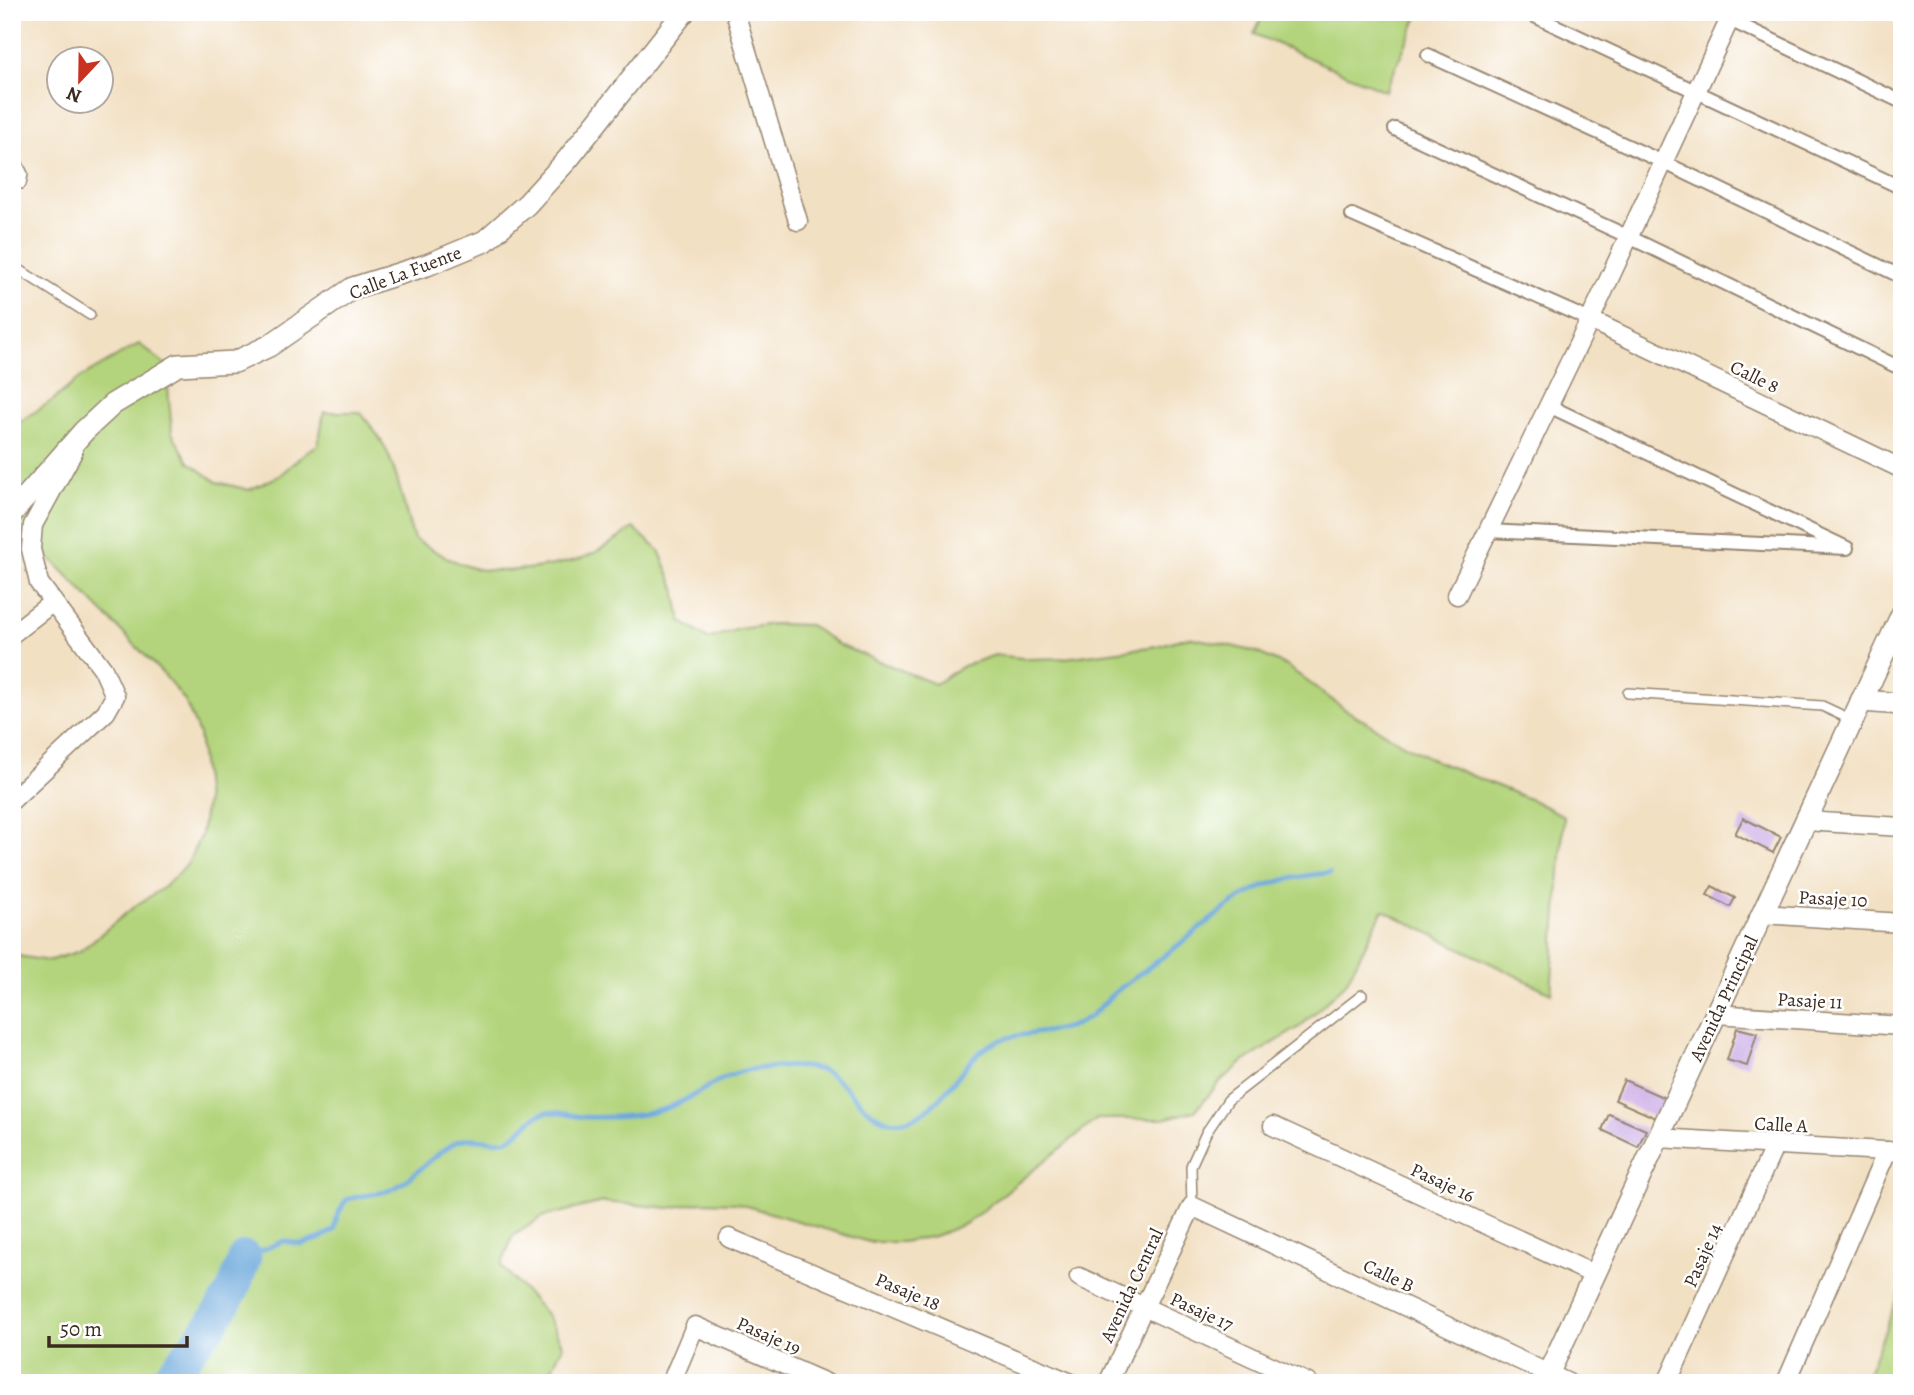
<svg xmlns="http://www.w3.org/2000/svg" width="1914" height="1395" font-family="Alegreya,serif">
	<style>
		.green { fill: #b3d47c; stroke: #777f4d; stroke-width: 2 }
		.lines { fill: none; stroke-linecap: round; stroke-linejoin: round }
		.stream { stroke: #68a6da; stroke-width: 5 }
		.river { stroke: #68a6da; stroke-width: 33 }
		.building { fill: #ceb1e8 }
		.service-casing { stroke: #968570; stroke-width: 12 }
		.pedestrian-casing { stroke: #968570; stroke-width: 16 }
		.minor-casing { stroke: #968570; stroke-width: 21 }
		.tertiary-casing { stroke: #968570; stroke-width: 24 }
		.service { stroke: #fff; stroke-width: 9 }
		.pedestrian { stroke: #fff; stroke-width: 12 }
		.minor { stroke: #fff; stroke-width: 18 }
		.tertiary { stroke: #fff; stroke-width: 21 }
		.labels { text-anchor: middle; stroke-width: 5; stroke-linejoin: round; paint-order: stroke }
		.street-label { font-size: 19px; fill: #3b2a1e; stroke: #fff }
	</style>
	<rect width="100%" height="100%" fill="#fff"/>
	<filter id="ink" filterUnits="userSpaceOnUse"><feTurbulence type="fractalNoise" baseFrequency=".0143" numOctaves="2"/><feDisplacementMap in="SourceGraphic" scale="14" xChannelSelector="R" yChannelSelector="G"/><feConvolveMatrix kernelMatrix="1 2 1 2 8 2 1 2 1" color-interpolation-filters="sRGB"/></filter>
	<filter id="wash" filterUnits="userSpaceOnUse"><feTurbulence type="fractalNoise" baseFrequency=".00686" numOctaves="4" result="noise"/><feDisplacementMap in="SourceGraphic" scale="28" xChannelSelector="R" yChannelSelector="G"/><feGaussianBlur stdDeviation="1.57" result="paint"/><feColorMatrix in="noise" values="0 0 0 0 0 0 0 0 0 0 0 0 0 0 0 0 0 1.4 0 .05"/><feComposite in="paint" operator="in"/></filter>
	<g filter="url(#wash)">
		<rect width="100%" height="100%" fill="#f2e0c3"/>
		<!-- green -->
		<g class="green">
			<polygon points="1264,12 1420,12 1385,91 1254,34"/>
			<path d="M 139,344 L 166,365 L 172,433 L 189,462 L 217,482 L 249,490 L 279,476 L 306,452 L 318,445 L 324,412 L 360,412 C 368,422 377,433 383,444 C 399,473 403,508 414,539 C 433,550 452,562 473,568 C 497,575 551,567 576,560 C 597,554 616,540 633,528 L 659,550 L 675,588 L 681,621 L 708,639 L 739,629 L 773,624 L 809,625 L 839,645 L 935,684 L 963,666 L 995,655 L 1030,659 L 1065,658 L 1157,646 L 1188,637 L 1223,644 L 1256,652 L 1287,666 L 1343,708 L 1403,744 L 1436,761 L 1534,801 L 1564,816 L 1551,993 L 1383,910 L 1346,983 L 1301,1026 L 1243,1062 L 1219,1083 L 1195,1111 L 1163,1119 L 1097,1119 L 967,1223 L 935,1236 L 902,1242 L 869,1242 L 736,1203 L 702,1202 L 670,1208 L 603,1202 L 542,1217 L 513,1236 L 501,1266 L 547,1315 L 563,1346 L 549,1374 L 538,1383 L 12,1383 L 12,955 L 48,961 L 80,951 L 135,906 L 163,888 L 187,865 L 201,835 L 206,801 L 199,734 L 185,701 L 165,676 L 54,562 L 31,549 L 12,534 L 12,427 L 53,400 L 80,378 Z"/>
			<polygon points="1902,1288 1902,1383 1864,1383"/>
		</g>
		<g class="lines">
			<!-- stream -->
			<path class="stream" d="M 245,1257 L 284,1241 L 301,1244 L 319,1239 L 334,1230 L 338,1214 L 346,1200 C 361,1194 382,1195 394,1188 C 418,1176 434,1152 458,1141 C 474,1134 492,1145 508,1139 C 522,1133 528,1118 544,1113 C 555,1110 571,1116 583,1117 C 608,1118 637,1117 661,1110 C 693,1101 720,1073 754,1069 C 773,1067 802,1064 821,1070 C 852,1081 871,1138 915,1117 C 949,1101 959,1062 992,1044 C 1018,1029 1059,1038 1089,1017 C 1098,1011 1105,1001 1113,994 C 1135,976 1159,961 1181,943 C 1238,899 1254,879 1330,873"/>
			<!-- river -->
			<polyline class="river" points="164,1383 213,1322 233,1290 245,1257"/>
		</g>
		<g id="blocks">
			<!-- building -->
			<g class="building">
				<polygon points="1743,818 1781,837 1773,853 1735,834"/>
				<polygon points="1712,886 1735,898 1730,907 1707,895"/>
				<polygon points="1737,1028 1757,1033 1747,1066 1727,1060"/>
				<polygon points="1624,1080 1667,1099 1658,1119 1615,1100"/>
				<polygon points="1609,1114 1646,1130 1638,1147 1602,1130"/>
			</g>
		</g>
	</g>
	<g filter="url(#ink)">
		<use href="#blocks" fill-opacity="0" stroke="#968570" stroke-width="2"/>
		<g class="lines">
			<defs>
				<g id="service">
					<polyline points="12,152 23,174 21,184"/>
					<polyline points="12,265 90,315"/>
					<polyline points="1628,693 1822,706 1852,720"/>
					<polyline points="1192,1206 1191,1166 1206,1133 1228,1100 1362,995"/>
				</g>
				<g id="pedestrian">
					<polyline points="1526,12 1902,188"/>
					<polyline points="1713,12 1902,102"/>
					<polyline points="1428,55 1665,163 1902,277"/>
					<polyline points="1395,129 1629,237 1902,369"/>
					<polyline points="1352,215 1590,320"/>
					<polyline points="1488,531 1847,548 1549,406"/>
				</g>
				<g id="minor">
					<polyline points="735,12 798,221"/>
					<polyline points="1590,320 1902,469"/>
					<polyline points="1457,595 1590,320 1733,12"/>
					<polyline points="12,634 53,602"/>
					<polyline points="12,800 106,712 115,696 103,669 39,583 31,549 33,525 73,452"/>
					<polyline points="1805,821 1902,827"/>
					<polyline points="1762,914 1902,923"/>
					<polyline points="1716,1014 1902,1026"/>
					<polyline points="1273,1126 1595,1275"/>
					<polyline points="1658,1138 1902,1152"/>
					<polyline points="729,1238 1071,1383"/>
					<polyline points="1079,1277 1308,1383"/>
					<polyline points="671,1383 695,1326 826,1383"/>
					<polyline points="1108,1383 1192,1206 1568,1383"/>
					<polyline points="1667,1383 1775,1145"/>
					<polyline points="1786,1383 1887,1151"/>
				</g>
				<g id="tertiary">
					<polyline points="12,513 84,431 113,404 178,365 235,362 269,346 353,288 427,265 485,241 527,204 568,159 684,12"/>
					<polyline points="1861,701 1902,704"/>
					<polyline points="1544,1383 1902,614"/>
				</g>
			</defs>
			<!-- service casing -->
			<use href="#service" class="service-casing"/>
			<!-- pedestrian casing -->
			<use href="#pedestrian" class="pedestrian-casing"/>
			<!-- minor casing -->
			<use href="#minor" class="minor-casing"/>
			<!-- tertiary casing -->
			<use href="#tertiary" class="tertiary-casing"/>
			<!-- service -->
			<use href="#service" class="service"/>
			<!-- pedestrian -->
			<use href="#pedestrian" class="pedestrian"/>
			<!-- minor -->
			<use href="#minor" class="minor"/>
			<!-- tertiary -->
			<use href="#tertiary" class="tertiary"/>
		</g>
	</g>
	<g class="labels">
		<!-- street labels -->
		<g class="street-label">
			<text transform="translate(405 272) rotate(-21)" y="7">Calle La Fuente</text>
			<text transform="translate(1755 376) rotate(26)" y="7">Calle 8</text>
			<text transform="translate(1833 898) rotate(3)" y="7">Pasaje 10</text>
			<text transform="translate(1723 998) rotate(-65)" y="7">Avenida Principal</text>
			<text transform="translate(1810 1000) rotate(3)" y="7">Pasaje 11</text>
			<text transform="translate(1781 1124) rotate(3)" y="7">Calle A</text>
			<text transform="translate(1443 1182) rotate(25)" y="7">Pasaje 16</text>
			<text transform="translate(1702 1255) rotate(-66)" y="7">Pasaje 14</text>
			<text transform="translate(1389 1275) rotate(25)" y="7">Calle B</text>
			<text transform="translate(1131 1285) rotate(-65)" y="7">Avenida Central</text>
			<text transform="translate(908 1291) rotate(23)" y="7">Pasaje 18</text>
			<text transform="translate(1202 1311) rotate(25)" y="7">Pasaje 17</text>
			<text transform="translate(769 1335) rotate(24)" y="7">Pasaje 19</text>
		</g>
	</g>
	<!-- margin -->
	<rect width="1914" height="1395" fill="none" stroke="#fff" stroke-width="42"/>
	<!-- north arrow -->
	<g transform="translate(80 80) rotate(202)"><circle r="33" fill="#ffffff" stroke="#b1aaa5" stroke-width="2"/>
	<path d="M0-5L12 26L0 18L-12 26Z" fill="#c8321e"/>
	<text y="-10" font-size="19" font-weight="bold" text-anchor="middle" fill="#3b2a1e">N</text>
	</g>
	<!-- scale -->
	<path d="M49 1336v10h138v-10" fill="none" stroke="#3b2a1e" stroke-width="3.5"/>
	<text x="60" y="1336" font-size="21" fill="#3b2a1e" stroke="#ffffff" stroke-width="5" paint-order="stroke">50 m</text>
</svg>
